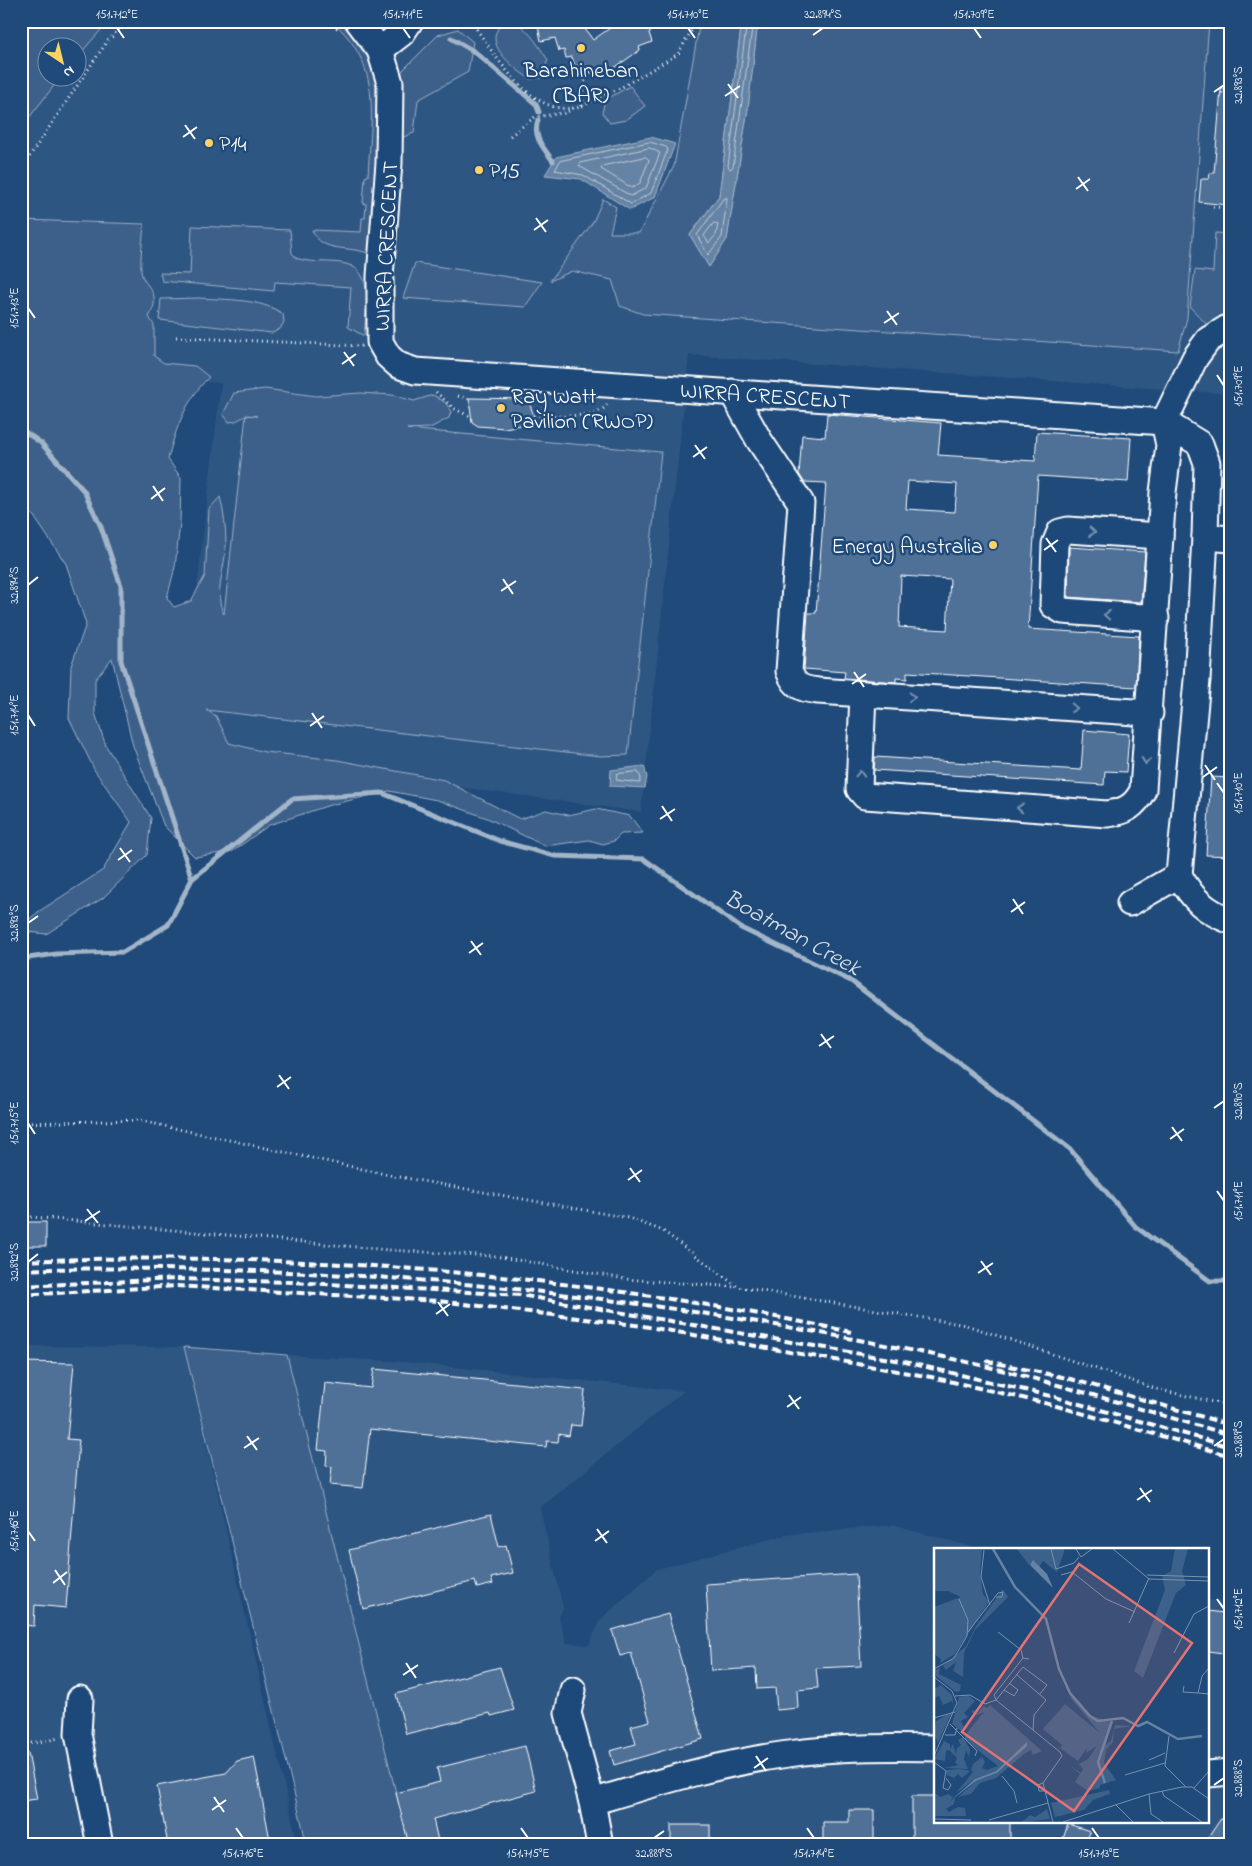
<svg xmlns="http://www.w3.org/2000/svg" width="1252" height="1866" font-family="'Indie Flower',sans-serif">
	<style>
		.built { fill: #2e5683; fill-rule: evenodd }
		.green { fill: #3c618b; stroke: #9eb0c5 }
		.water { fill: #6583a4; stroke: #a3b5c8 }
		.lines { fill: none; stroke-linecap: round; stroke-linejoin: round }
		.shore { stroke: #c1cddb; stroke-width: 1 }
		.stream { stroke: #a3b5c8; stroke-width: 5 }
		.building { fill: #507197; stroke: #fff; fill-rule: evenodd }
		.minor-casing { stroke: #fff; stroke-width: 29 }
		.path { stroke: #fff; stroke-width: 3; stroke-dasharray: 1 4; stroke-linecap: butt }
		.minor { stroke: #1f4a7a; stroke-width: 25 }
		.rail { stroke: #fff; stroke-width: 4; stroke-dasharray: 8 4; stroke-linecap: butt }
		.oneway { stroke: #7992af }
		.ticks { fill: none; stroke: #fff; stroke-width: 2 }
		.poi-dot { fill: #ffd166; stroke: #1f4a7a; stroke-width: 2 }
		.labels { text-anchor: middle; stroke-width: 5; stroke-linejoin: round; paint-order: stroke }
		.poi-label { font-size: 22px; fill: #fff; stroke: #1f4a7a; text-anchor: start }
		.street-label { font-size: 22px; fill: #fff; stroke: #1f4a7a }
		.water-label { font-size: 24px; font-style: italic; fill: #d8e0e8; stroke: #1f4a7a }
		.inset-river { fill: none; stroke: #6583a4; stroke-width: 2.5 }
		.inset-road { fill: none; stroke: #7992af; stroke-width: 1 }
		.view { fill: #e47373; fill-opacity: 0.15; stroke: #e47373; stroke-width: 2.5 }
		.inset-edge { fill: none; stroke: #fff; stroke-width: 2.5 }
		.neatline { fill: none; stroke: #fff; stroke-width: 2 }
		.ticks-label { font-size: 12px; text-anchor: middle; fill: #fff }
	</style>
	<rect width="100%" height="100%" fill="#1f4a7a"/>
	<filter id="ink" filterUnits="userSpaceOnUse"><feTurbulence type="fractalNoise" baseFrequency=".02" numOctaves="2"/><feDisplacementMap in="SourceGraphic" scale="10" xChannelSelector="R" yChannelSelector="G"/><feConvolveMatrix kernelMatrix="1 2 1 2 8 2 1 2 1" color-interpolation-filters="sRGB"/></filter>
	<g filter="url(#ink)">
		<!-- built -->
		<g class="built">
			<path d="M 21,21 L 1231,21 L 1231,394 L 689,355 L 641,812 L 178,749 L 221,383 L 127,374 L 144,224 L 21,220 ZM 48,48 L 78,48 L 78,78 L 48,78 Z"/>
			<polygon points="21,1346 184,1347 298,1845 21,1845"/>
			<polygon points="287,1355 404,1362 684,1391 540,1508 563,1608 559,1617 566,1643 589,1645 600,1620 657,1569 785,1535 892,1525 984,1550 936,1550 936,1822 1208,1822 1208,1600 1231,1603 1231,1845 409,1845"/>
		</g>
		<!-- green -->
		<g class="green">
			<polygon points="21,21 109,21 78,56 78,48 48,48 48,78 60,78 21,128"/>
			<path d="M 332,21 L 348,21 L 360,34 L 382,80 L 372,255 C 350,244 322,255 312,230 L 361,232 L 362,218 L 365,218 L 366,204 L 363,203 L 365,177 L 368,176 C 371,115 383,66 332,21 Z"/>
			<path d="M 507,21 C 525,21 539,47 548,60 L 541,78 L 530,79 C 513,68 476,39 507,21 Z"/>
			<polygon points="700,21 742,21 719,196 690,235 709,267 727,239 748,108 758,21 1209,21 1187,318 1178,351 643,314 620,306 612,280 572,271 550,281 593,222 603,199 616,207 610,233 639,233 674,166"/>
			<polygon points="458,29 473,42 468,72 418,100 414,133 401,138 402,71 438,35"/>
			<polygon points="630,86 645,106 626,120 610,123 602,113 605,100"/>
			<path d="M 21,220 L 144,224 C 143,239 140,256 141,271 C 143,288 164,290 149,317 L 154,325 L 154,356 L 164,363 L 195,366 L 209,377 C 186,400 176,428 168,459 L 181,478 L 180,524 L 175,567 L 167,598 L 174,607 L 191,601 L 205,576 L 209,509 L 220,497 C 224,513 226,528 226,544 C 226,565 213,596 224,614 L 246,415 L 257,416 C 242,413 241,422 229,422 L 223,414 L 234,393 L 265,389 L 316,396 L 361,393 L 392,395 L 414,401 L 433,395 L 446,403 L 451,412 L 449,418 L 430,428 L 407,429 L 661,452 L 628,755 L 600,756 L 206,710 L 216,716 L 229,743 L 265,752 L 337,760 L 444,780 L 520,819 L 546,810 L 568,815 L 596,809 L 630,816 L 643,833 L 621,834 L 614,841 L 603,844 L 589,840 L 545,846 L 487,818 L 437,800 L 389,791 L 330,805 L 269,825 L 233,851 L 195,857 L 164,826 L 133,746 L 112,658 L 95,680 L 95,713 L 106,746 L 151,818 L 147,855 L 103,898 L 46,934 L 21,931 L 21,926 L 38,912 L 103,870 L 131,822 L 95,771 L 69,718 L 71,666 L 86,624 L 66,564 L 33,515 L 21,507 Z"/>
			<path d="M 192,226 L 290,230 L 292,253 L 296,258 C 312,264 330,260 346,264 C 376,271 365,315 364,336 L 348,327 L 351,287 L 275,282 L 274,291 L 162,281 L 160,273 L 190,274 Z"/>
			<polygon points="1215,233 1231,234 1229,315 1211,329 1190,307 1195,270 1213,272"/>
			<polygon points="415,263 542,282 525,307 403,298"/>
			<path d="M 199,298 C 226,300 260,298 283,314 L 284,322 L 280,329 L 272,333 L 159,320 L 161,299 Z"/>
			<polygon points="184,1347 287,1355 409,1845 307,1845"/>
		</g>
		<!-- water -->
		<g class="water">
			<polygon points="742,21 758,21 748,108 727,239 709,267 690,235 719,196"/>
			<polygon points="651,137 675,144 655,197 630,210 581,179 545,175 556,157"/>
			<polygon points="644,766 647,777 645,788 610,786 611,770"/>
		</g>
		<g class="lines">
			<!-- shore -->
			<g class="shore">
				<polyline points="747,21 728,166 730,169 733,167 753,21"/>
				<polygon points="650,142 666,147 668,149 651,193 631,204 583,175 555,170 560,161"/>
				<polygon points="650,148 660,153 646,188 631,196 579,166 581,163"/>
				<polygon points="646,157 649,160 640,183 632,188 601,169 603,166"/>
				<polygon points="727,198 722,237 708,255 697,235 723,199"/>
				<polygon points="714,223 718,224 716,235 709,243 704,236"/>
				<polygon points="638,772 641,778 640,783 616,780 617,774"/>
			</g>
			<!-- stream -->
			<g class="stream">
				<polyline points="451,38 475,52 536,104 539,112"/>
				<path d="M 538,120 C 532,137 544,148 553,161"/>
				<polyline points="21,429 41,443 84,491 101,527 121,586 121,661 192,879"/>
				<polyline points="21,959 56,954 123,952 168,925 192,879 292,799 382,793 500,841 555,856 644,859 741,928 851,981 1070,1149 1136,1227 1210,1281 1231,1281"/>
			</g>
		</g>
		<!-- building -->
		<g class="building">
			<polygon points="537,21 579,21 593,40 620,21 656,21 649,33 652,42 639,47 640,50 604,75 598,70 594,74 591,71 582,73 580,65 575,66 572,57 566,58 564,50 559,51 555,38 541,41"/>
			<polygon points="1221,89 1231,89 1231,201 1229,205 1199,202 1201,179 1209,179 1210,173 1214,173"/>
			<polygon points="469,398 528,399 536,422 505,428 478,426 472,422"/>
			<path d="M 827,414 L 941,423 L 938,455 L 1035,461 L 1037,432 L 1131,438 L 1128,482 L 1038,476 L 1028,629 L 1139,636 L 1136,687 L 907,672 L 907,679 L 896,678 L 896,682 L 844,678 L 845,672 L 804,669 L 808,613 L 816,613 L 826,483 L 804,482 L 799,474 L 802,435 L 825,437 ZM 908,481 L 957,484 L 955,512 L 906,509 ZM 901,576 L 950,579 L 947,630 L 899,627 Z"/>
			<polygon points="1069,547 1145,552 1141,602 1068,597"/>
			<polygon points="1084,730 1129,734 1126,772 1105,771 1104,785 874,770 875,757 1081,770"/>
			<polygon points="1211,777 1231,778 1231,856 1206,855"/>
			<rect x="21" y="1222" width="25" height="24"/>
			<polygon points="21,1362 74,1363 67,1439 79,1440 66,1608 35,1605 34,1626 21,1625"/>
			<polygon points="374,1369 585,1390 581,1426 571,1425 569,1436 559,1434 558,1442 547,1441 546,1447 370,1429 363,1488 330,1485 332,1467 326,1466 327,1451 318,1450 325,1383 371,1388"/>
			<polygon points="491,1514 499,1547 506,1545 513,1573 491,1578 493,1584 477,1588 475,1581 363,1609 349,1550"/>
			<polygon points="856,1574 861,1666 816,1668 818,1688 797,1690 798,1708 777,1710 775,1688 757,1689 756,1668 711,1671 706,1584"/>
			<polygon points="1208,1611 1231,1614 1231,1654 1208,1651"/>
			<polygon points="668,1614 703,1739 614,1765 610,1751 636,1744 631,1726 650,1721 631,1653 620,1656 612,1630"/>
			<polygon points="500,1667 514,1710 491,1716 490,1713 406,1734 396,1694"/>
			<polygon points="525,1746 536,1791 433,1819 439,1845 409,1845 396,1793 440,1782 437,1768"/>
			<polygon points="21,1753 28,1753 37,1799 21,1801"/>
			<polygon points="254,1757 271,1845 168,1845 157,1786 226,1773 237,1761"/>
			<polygon points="912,1796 936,1796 936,1822 1010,1822 1010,1845 912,1845"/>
			<polygon points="1231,1804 1231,1845 1203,1845"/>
			<polygon points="849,1810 874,1810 874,1845 823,1845 823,1822 849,1822"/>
			<polygon points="1068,1824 1090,1831 1086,1845 1061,1845"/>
			<rect x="671" y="1825" width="39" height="20"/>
		</g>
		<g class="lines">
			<defs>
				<g id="minor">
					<path id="s1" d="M 358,21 L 380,50 L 390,83 L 389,163 L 380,276 L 380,342 L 388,356 L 398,365 L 415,371 L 1164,422 L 1195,358 L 1208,340 L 1231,326"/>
					<polyline points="380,50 402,33 410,21"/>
					<path d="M 732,392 L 759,440 L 801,503 L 789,671 C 795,687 802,689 818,691 L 1150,713"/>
					<polyline points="1205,537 1231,539"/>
					<polyline points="1156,618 1063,611 1053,605 1055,544 1060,532 1068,530 1160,536"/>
					<path d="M 863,694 L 859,789 L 865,796 L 1107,814 C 1125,812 1135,806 1143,790 L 1163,492 L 1169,445 L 1164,422 L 1200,444 L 1207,463 L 1205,537 L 1197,680 L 1179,875 L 1130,903"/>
					<path d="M 1179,875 C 1193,900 1205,911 1231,921"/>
					<polyline points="573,1690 568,1713 592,1802 600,1845"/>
					<polyline points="80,1699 78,1734 100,1845"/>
					<polyline points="1208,1774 1231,1772"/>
					<path d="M 592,1802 C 656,1783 721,1763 788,1754 C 837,1747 886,1747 936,1748"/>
				</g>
			</defs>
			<!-- minor casing -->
			<use href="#minor" class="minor-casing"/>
			<!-- path -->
			<g class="path">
				<polyline points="329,21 339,30"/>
				<path d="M 471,21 C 494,53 529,115 574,108"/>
				<polyline points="650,31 685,21"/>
				<polyline points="1220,98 1226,81 1231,76"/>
				<polyline points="582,106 584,82 592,72"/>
				<polyline points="510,136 535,117 564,113 582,106 622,87 678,54 697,21"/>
				<polyline points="21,169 106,43 127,21"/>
				<polyline points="1213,207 1231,208"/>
				<polyline points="176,337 362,346"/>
				<polyline points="436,392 453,408 471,417"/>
				<polyline points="458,396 469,399"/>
				<path d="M 534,418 C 553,414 596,420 607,405"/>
				<polyline points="21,1123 137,1120 394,1176 629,1218 663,1231 738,1287 966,1325 1156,1389 1231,1406"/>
				<polyline points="21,1216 389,1250 495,1256 625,1279 737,1287"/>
				<polyline points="21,1745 60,1738"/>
			</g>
			<!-- minor -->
			<use href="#minor" class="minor"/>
			<!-- rail -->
			<g class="rail">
				<path d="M 21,1261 C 298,1250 581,1275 851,1332"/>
				<path d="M 21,1270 C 89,1267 157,1269 225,1270 C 465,1276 704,1307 939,1356 C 1038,1376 1134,1408 1231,1435"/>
				<polyline points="21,1286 177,1279 291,1282 520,1295 901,1361 1055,1397 1231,1447"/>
				<polyline points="21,1295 177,1286 439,1301 643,1326 931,1377 1053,1405 1231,1456"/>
				<polyline points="986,1361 1067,1378 1231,1425"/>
			</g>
		</g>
		<!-- one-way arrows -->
		<defs><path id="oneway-chevron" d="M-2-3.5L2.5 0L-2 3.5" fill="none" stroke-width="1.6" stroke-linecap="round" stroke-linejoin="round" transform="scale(1.25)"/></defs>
		<g class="oneway">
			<use href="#oneway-chevron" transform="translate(1092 532) rotate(4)"/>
			<use href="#oneway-chevron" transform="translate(1107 615) rotate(-176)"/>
			<use href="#oneway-chevron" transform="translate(912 697) rotate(4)"/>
			<use href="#oneway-chevron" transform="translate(1074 708) rotate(4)"/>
			<use href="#oneway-chevron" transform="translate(1146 761) rotate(95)"/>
			<use href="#oneway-chevron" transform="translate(860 774) rotate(-88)"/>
			<use href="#oneway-chevron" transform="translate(1020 808) rotate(-176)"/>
		</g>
	</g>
	<!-- ticks -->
	<path class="ticks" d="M 117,28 L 124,38M 403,28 L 410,38M 688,28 L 695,38M 974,28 L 981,38M 813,35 L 823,28M 728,84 L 738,98M 1214,92 L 1224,85M 725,96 L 740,86M 185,125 L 195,139M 183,137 L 197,127M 1078,177 L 1088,191M 1076,189 L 1090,179M 536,218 L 546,232M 534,230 L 548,220M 28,308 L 35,318M 887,311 L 897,325M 884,323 L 899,313M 344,352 L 354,366M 342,364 L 356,354M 1217,375 L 1224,386M 695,445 L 705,459M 693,457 L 707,447M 153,486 L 163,501M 151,499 L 165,488M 1046,538 L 1056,552M 1044,550 L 1058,540M 503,579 L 513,594M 28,585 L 38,577M 501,591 L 516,581M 854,672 L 864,687M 852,684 L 866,674M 312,713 L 322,728M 28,715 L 35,726M 310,726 L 324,716M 1205,765 L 1215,780M 1203,777 L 1217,767M 1217,783 L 1224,793M 662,806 L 672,821M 660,819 L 675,809M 120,848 L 130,862M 118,860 L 132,850M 1013,899 L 1023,914M 1011,912 L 1025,902M 28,923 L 38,916M 471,941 L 481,955M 469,953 L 483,943M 821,1034 L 831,1048M 819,1046 L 834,1036M 279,1075 L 289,1089M 277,1087 L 291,1077M 1214,1108 L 1224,1101M 28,1123 L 35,1134M 1172,1127 L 1182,1141M 1170,1139 L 1184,1129M 630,1168 L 640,1182M 628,1180 L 642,1170M 1217,1191 L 1224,1201M 87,1209 L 98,1223M 85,1221 L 100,1211M 981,1261 L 991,1275M 28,1262 L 38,1254M 978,1273 L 993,1263M 438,1302 L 448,1316M 436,1314 L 450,1304M 789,1395 L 799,1409M 787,1407 L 801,1397M 247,1436 L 257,1450M 1214,1446 L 1224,1439M 244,1448 L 259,1438M 1140,1488 L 1150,1502M 1137,1500 L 1152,1490M 597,1529 L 607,1543M 28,1531 L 35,1541M 595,1541 L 609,1531M 55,1570 L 65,1585M 53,1583 L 67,1572M 1217,1599 L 1224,1609M 406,1663 L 416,1678M 403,1675 L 418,1665M 756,1756 L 766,1771M 754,1768 L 768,1758M 1214,1785 L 1224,1778M 214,1797 L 224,1812M 212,1810 L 226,1800M 236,1828 L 243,1838M 521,1828 L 528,1838M 807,1828 L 814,1838M 1092,1828 L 1099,1838M 654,1838 L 664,1831"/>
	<!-- markers -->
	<g class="poi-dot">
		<circle cx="581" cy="48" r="5"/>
		<circle cx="209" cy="143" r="5"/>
		<circle cx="479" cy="170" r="5"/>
		<circle cx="501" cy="408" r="5"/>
		<circle cx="993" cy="545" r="5"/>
	</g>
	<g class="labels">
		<!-- poi labels -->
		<g class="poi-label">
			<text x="581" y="77" text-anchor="middle">Barahineban<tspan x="581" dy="25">(BAR)</tspan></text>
			<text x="219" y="151">P14</text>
			<text x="489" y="178">P15</text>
			<text x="511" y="403">Ray Watt<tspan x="511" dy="25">Pavilion (RWOP)</tspan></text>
			<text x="983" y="553" text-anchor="end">Energy Australia</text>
		</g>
		<!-- street labels -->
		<g class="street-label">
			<text transform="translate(385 246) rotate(-87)" y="8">WIRRA CRESCENT</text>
			<text dy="8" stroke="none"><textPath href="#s1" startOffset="729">WIRRA CRESCENT</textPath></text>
		</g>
		<!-- water labels -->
		<g class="water-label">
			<text transform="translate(793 932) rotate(29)" y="8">Boatman Creek</text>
		</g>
	</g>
	<!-- overview -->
	<g transform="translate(934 1548)">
		<rect width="275" height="275" fill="#1f4a7a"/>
		<path d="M 0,1 L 48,2 L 46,25 L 49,46 L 55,54 L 21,106 L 6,115 L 7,111 L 0,106 L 0,59 L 27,49 L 14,43 L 0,43 ZM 83,1 L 130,1 L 130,4 L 123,24 L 109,13 L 105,19 L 101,14 L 95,17 ZM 241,1 L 254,1 L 248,23 L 252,37 L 242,45 L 209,130 L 200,123 L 231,42 L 228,28 L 237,23 ZM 69,41 L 74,49 L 41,82 L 30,105 L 29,129 L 19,123 L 22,114 L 12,122 L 9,118 L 32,98 L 42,78 ZM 6,120 L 5,126 L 27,137 L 26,143 L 22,144 L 2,128 L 1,122 ZM 7,137 L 18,147 L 20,159 L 18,153 L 9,157 L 5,148 L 0,150 L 0,141 ZM 34,147 L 41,153 L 30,165 L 34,169 L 27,173 L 30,179 L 27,183 L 18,176 L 25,149 ZM 135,148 L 145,153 L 155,167 L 177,174 L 172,197 L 177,193 L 181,177 L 198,178 L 180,181 L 179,194 L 172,202 L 170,215 L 182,232 L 166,237 L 166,240 L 154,243 L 141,234 L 146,226 L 135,217 L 147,225 L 149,221 L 145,216 L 154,211 L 163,198 L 152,205 L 153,200 L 144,213 L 126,200 L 128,197 L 109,181 L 131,156 L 166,185 ZM 49,158 L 53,160 L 56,157 L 108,203 L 99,207 L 97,202 L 90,206 L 62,230 L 46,235 L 37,246 L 24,249 L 42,233 L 63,225 L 93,195 L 62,223 L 41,231 L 22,245 L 39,224 L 37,222 L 39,216 L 48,209 L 51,214 L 48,220 L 53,222 L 64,218 L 31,192 L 31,187 L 50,164 L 43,167 L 37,164 L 39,162 L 44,165 ZM 18,164 L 4,195 L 0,185 L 2,173 ZM 29,189 L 36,201 L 35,209 L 32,202 L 30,211 L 34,221 L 11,220 L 24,217 L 21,215 L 23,210 L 15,202 L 12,203 L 11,213 L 0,211 L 10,193 L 16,196 L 16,201 L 19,196 L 22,206 L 23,200 L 27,197 L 24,192 ZM 27,221 L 36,223 L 28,230 L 24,226 L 20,230 L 13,227 L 12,222 ZM 175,242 L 176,246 L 159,252 L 150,262 L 121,269 L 117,255 ZM 0,244 L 6,249 L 14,246 L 19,249 L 16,253 L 21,250 L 20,256 L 12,261 L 15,264 L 24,259 L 31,260 L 32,268 L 0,268 ZM 113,261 L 116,271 L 88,274 L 96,267 L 101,269 Z" fill="#3c618b"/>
		<path d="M 99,12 L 113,26 L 119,40 L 96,17 ZM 93,194 L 93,198 L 63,225 L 42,233 L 16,253 L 41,231 L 62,223 Z" fill="#6583a4"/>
		<path class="inset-river" d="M 59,1 L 81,39 L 112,71 L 125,121 L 136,145 L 156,168 L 164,173 L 189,170 L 204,178 L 213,174 L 244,191 L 268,188M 171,235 L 164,214 L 178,173"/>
		<path class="inset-road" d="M 117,1 L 122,21 L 140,15 L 145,9M 142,1 L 147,9 L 158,1M 179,1 L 215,31 L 275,33M 50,2 L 47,29 L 56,57M 127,27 L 138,24 L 172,51 L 201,64M 213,27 L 275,29M 195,75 L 215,30M 34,84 L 64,45 L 69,44 L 68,49 L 62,49M 64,84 L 87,102 L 89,110M 240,105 L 260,66 L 275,58M 95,111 L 89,110 L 60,147 L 62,152 L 89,119 L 113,137 L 106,146M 275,120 L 268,128 L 264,145 L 275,146M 0,121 L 20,110 L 33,88 L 34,72 L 25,51M 82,126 L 112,152 L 100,167 L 99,182M 0,129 L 18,143 L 23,155 L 0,208M 250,138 L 249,144 L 264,145M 70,142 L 80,148 L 84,142 L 75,135M 21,148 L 36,147 L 51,156 L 62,152 L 126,204 L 128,208 L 109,235 L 119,274M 0,170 L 21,164M 16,176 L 43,203 L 41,208M 11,187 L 21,187 L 23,180M 235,188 L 231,218 L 252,239M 215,212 L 231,205M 0,214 L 12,223 L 9,240 L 14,242 L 17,237 L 12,230M 191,227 L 231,215M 68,228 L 80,243 L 83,255M 109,235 L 104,237 L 105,243 L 110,243M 260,240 L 275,223M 228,243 L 230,248 L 268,274M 215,246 L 217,266 L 229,274M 182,257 L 199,274M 1,271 L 37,272M 55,272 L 114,255M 129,274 L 215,246 L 248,239 L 258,239 L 275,251"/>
		<path class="view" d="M 145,16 L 258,95 L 140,263 L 28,184 Z"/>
		<rect width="275" height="275" class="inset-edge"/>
	</g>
	<!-- margin -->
	<rect width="1252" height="1866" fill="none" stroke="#1f4a7a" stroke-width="55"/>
	<!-- north arrow -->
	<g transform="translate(62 62) rotate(145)"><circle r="24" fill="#1f4a7a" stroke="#7992af"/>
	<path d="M0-4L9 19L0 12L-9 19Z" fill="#ffd166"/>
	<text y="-8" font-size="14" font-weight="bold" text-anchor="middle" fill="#ffffff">N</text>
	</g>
	<rect x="28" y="28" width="1196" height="1810" class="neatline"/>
	<g class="ticks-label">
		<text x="117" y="18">151.712°E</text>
		<text x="403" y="18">151.711°E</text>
		<text x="688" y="18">151.710°E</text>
		<text x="823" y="18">32.894°S</text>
		<text x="974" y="18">151.709°E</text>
		<text transform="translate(1238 85) rotate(-90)" y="4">32.893°S</text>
		<text transform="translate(14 308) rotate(-90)" y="4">151.713°E</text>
		<text transform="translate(1238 386) rotate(-90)" y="4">151.709°E</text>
		<text transform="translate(14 585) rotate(-90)" y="4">32.894°S</text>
		<text transform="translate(14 715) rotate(-90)" y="4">151.714°E</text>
		<text transform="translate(1238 793) rotate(-90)" y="4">151.710°E</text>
		<text transform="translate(14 923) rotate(-90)" y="4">32.893°S</text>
		<text transform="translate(1238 1101) rotate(-90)" y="4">32.890°S</text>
		<text transform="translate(14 1123) rotate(-90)" y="4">151.715°E</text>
		<text transform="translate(1238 1201) rotate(-90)" y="4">151.711°E</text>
		<text transform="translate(14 1262) rotate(-90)" y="4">32.892°S</text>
		<text transform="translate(1238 1439) rotate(-90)" y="4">32.889°S</text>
		<text transform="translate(14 1531) rotate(-90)" y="4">151.716°E</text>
		<text transform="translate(1238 1609) rotate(-90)" y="4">151.712°E</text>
		<text transform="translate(1238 1778) rotate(-90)" y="4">32.888°S</text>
		<text x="243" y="1857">151.716°E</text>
		<text x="528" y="1857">151.715°E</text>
		<text x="654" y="1857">32.889°S</text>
		<text x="814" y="1857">151.714°E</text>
		<text x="1099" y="1857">151.713°E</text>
	</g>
</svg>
